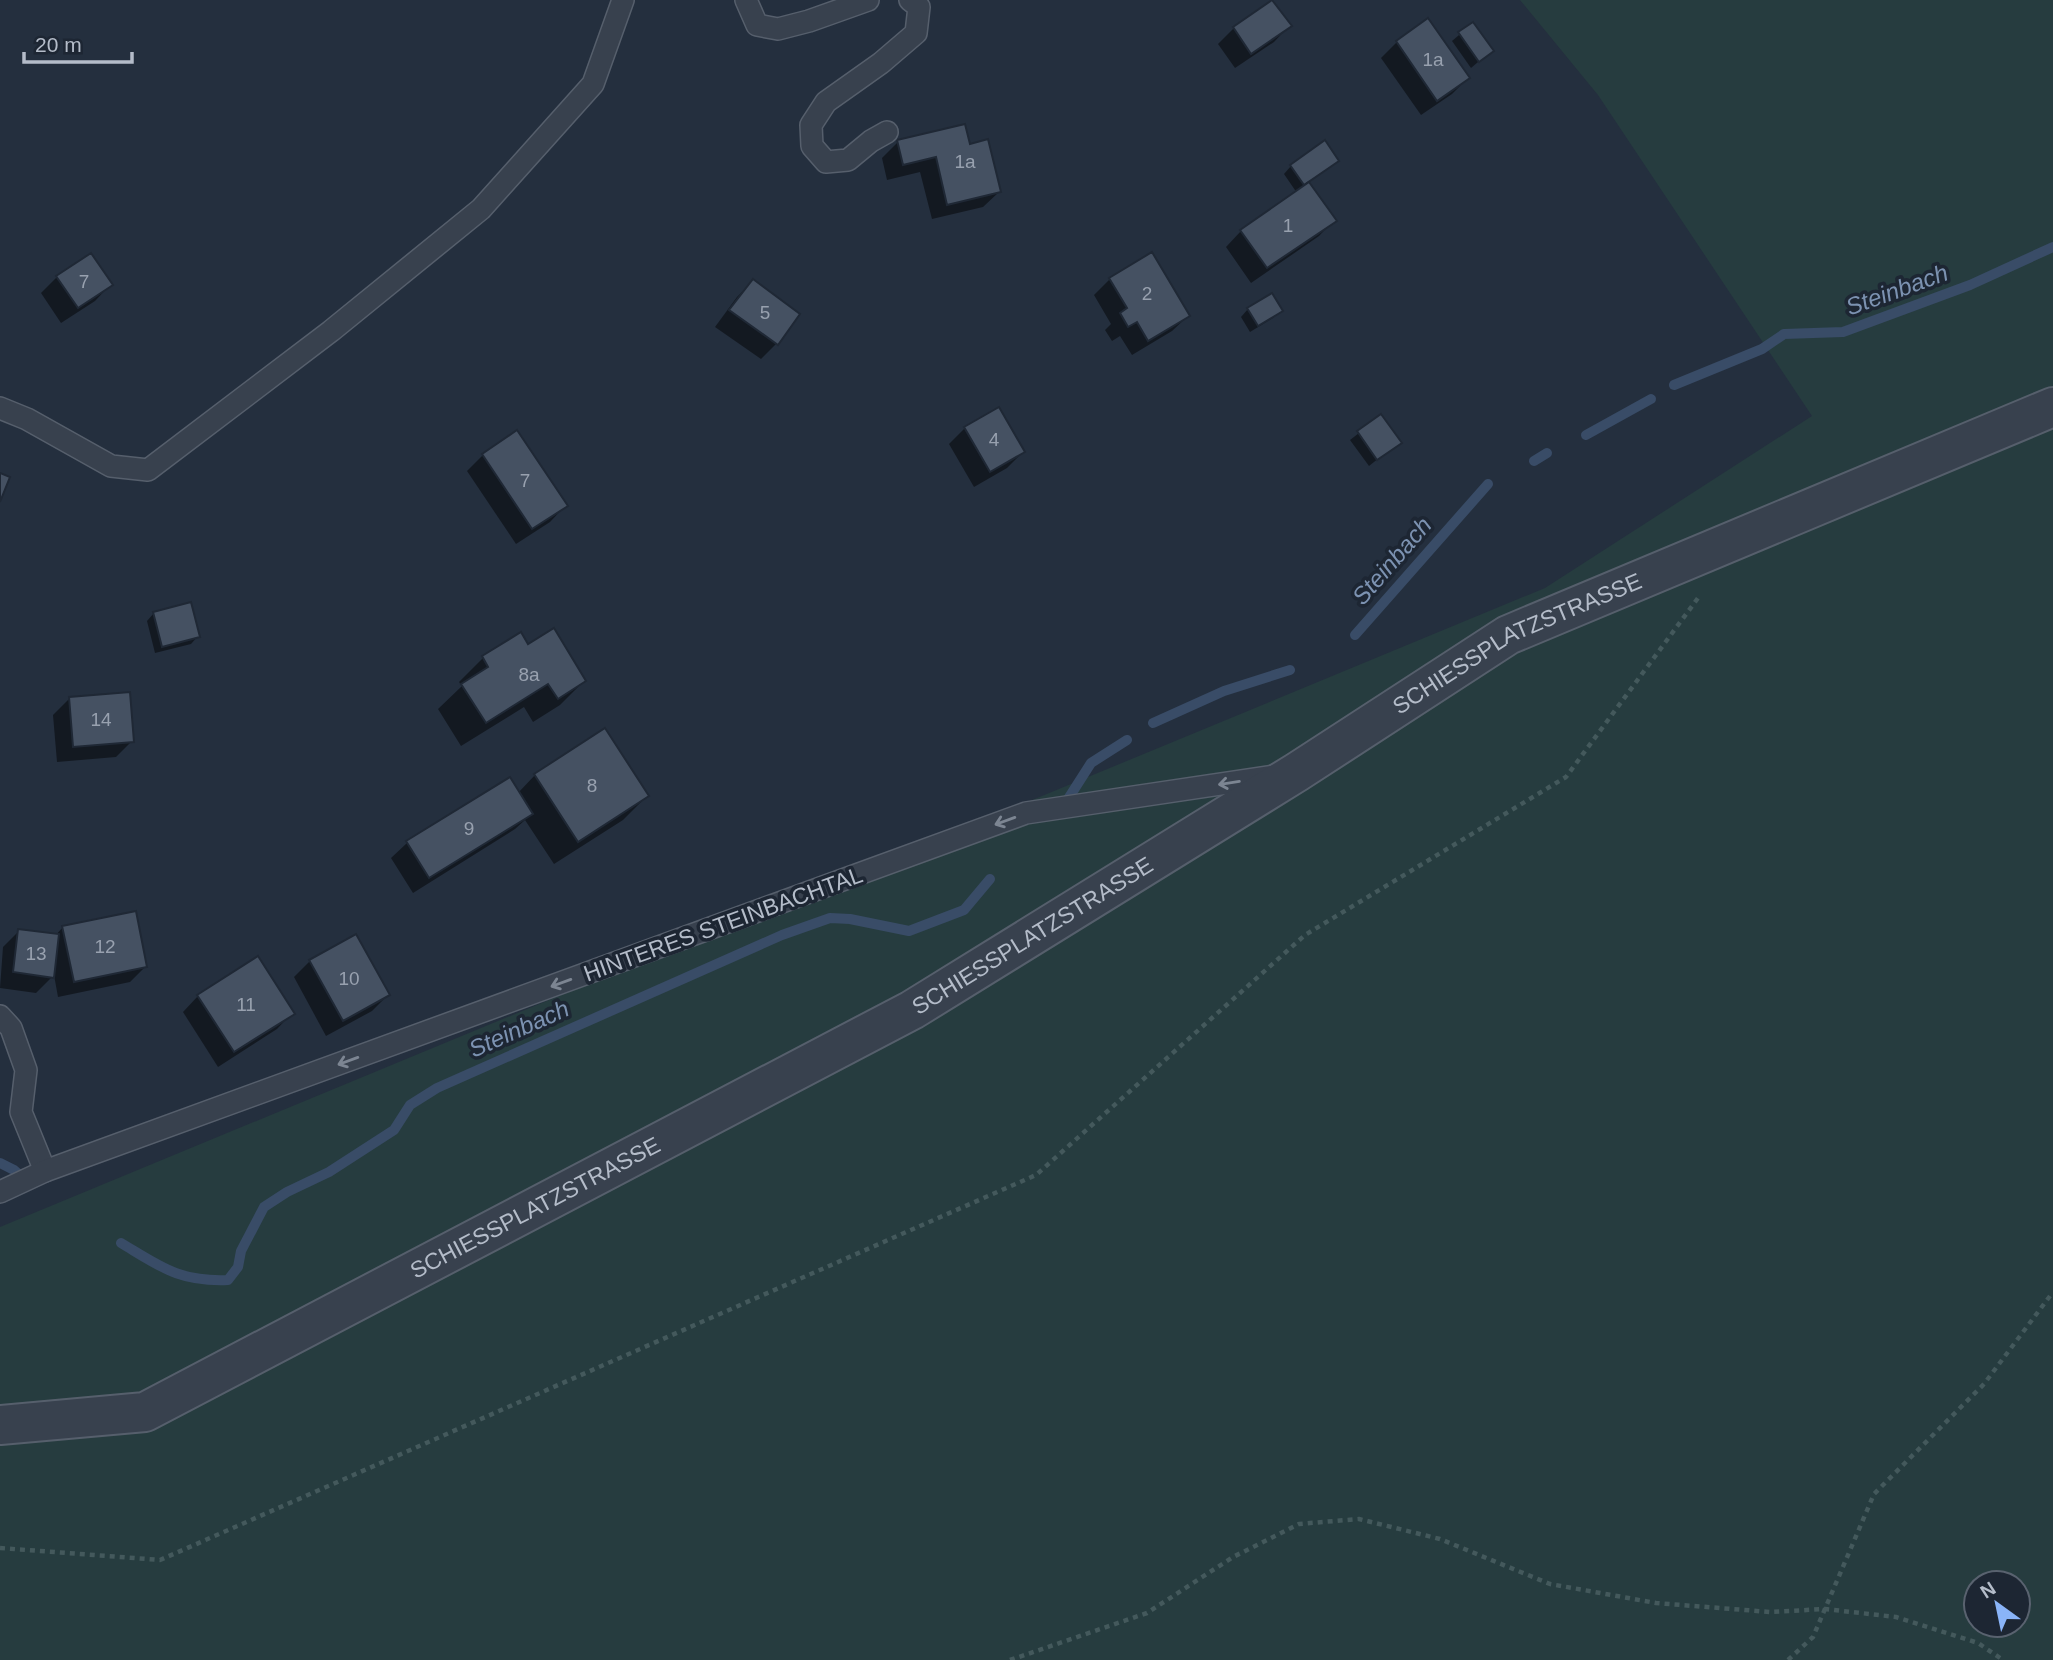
<svg xmlns="http://www.w3.org/2000/svg" width="2053" height="1660" font-family="Arial,sans-serif">
	<style>
		.green { fill: #263c3f; fill-rule: evenodd }
		.shadow { fill: #0007 }
		.lines { fill: none; stroke-linecap: round; stroke-linejoin: round }
		.stream { stroke: #394c67; stroke-width: 10 }
		.building { fill: #455162; stroke: #1f2835; stroke-width: 2 }
		.service-casing { stroke: #565f6c; stroke-width: 24 }
		.minor-casing { stroke: #565f6c; stroke-width: 42 }
		.path { stroke: #44595c; stroke-width: 4.5; stroke-dasharray: 5 5; stroke-linecap: butt }
		.service { stroke: #38414e; stroke-width: 21 }
		.minor { stroke: #38414e; stroke-width: 38 }
		.oneway { stroke: #7c8592 }
		.labels { text-anchor: middle; stroke-width: 7; stroke-linejoin: round; paint-order: stroke }
		.number-label { font-size: 19px; fill: #98a1af }
		.street-label { font-size: 23px; fill: #b4bcc9; stroke: #1d2633 }
		.water-label { font-size: 24px; font-style: italic; fill: #7c92b1; stroke: #1d2633 }
	</style>
	<rect width="100%" height="100%" fill="#242f3e"/>
	<!-- green -->
	<path class="green" d="M 1520,0 L 2053,0 L 2053,1660 L 0,1660 L 0,1227 L 1545,588 L 1812,416 L 1598,95 ZM 1976,1583 L 2018,1583 L 2018,1625 L 1976,1625 Z"/>
	<!-- shadow -->
	<g class="shadow">
		<polygon points="1472,24 1491,51 1471,68 1452,41"/>
		<polygon points="1289,26 1274,42 1235,68 1218,44 1234,28"/>
		<polygon points="1397,42 1468,78 1452,94 1421,115 1381,58"/>
		<polygon points="898,142 968,146 999,192 983,207 932,219 920,172 887,180 882,158"/>
		<polygon points="1337,161 1308,183 1334,220 1319,236 1251,283 1226,247 1241,231 1297,193 1284,174 1291,166"/>
		<polygon points="57,277 110,285 95,301 61,323 41,293"/>
		<polygon points="1110,279 1188,316 1172,331 1132,355 1120,336 1112,341 1105,330 1111,324 1094,295"/>
		<polygon points="753,281 776,344 761,359 715,327 737,297"/>
		<polygon points="1248,309 1281,311 1273,318 1250,332 1241,317"/>
		<polygon points="1381,416 1399,442 1369,466 1350,440"/>
		<polygon points="965,428 1023,452 1007,468 974,487 949,444"/>
		<polygon points="483,455 565,506 550,522 516,544 467,471"/>
		<polygon points="154,613 198,636 191,644 155,653 147,621"/>
		<polygon points="520,635 527,647 584,681 560,705 533,722 524,707 461,746 438,709 462,686 459,682 483,658"/>
		<polygon points="69,699 132,741 116,757 57,762 53,715"/>
		<polygon points="535,775 647,796 623,820 554,864 525,820 515,829 413,893 391,858 407,843 509,779 518,793"/>
		<polygon points="63,927 145,967 130,982 58,997 54,975 36,993 0,988 3,947 19,931 55,936"/>
		<polygon points="310,961 388,995 372,1011 326,1036 294,977"/>
		<polygon points="198,996 292,1013 277,1029 218,1067 183,1012"/>
	</g>
	<g class="lines">
		<!-- stream -->
		<g class="stream">
			<polyline points="1674,385 1762,349 1784,334 1843,332 1970,285 2053,247"/>
			<polyline points="1586,435 1651,399"/>
			<polyline points="1534,461 1547,453"/>
			<polyline points="1355,635 1488,484"/>
			<polyline points="1153,723 1224,691 1290,670"/>
			<polyline points="1068,799 1091,763 1127,740"/>
			<polyline points="0,1163 14,1170 23,1178"/>
			<path d="M 121,1243 C 161,1267 179,1282 228,1280 L 238,1267 L 241,1251 L 264,1207 L 287,1192 L 329,1172 L 394,1130 L 410,1105 L 437,1088 L 782,935 L 830,918 L 850,919 L 909,931 L 964,910 L 990,879"/>
		</g>
	</g>
	<!-- building -->
	<g class="building">
		<polygon points="1272,0 1292,26 1251,54 1233,27"/>
		<polygon points="1428,18 1470,78 1437,101 1396,41"/>
		<polygon points="1473,22 1494,51 1479,62 1458,32"/>
		<polygon points="965,124 970,144 988,139 1001,192 947,205 936,157 903,165 897,140"/>
		<polygon points="1325,140 1339,161 1304,185 1290,165"/>
		<polygon points="1309,182 1337,221 1267,268 1240,230"/>
		<polygon points="1152,252 1190,316 1148,341 1137,322 1128,327 1120,313 1127,308 1109,278"/>
		<polygon points="91,253 113,285 78,308 56,276"/>
		<polygon points="753,279 800,314 778,345 729,310"/>
		<polygon points="1272,293 1283,311 1258,326 1247,308"/>
		<polygon points="999,407 1025,452 990,472 964,427"/>
		<polygon points="1381,414 1402,443 1377,460 1357,431"/>
		<polygon points="517,430 568,506 532,529 482,454"/>
		<polygon points="0,473 10,477 0,502"/>
		<polygon points="191,602 200,637 162,647 153,612"/>
		<polygon points="554,628 586,681 558,699 548,684 486,723 461,684 488,667 482,656 521,632 528,644"/>
		<polygon points="130,692 134,742 73,747 69,697"/>
		<polygon points="605,728 649,796 578,842 534,774"/>
		<polygon points="510,777 533,814 429,878 406,841"/>
		<polygon points="136,911 147,967 74,982 62,926"/>
		<polygon points="18,929 59,934 54,978 13,972"/>
		<polygon points="356,934 390,995 343,1021 309,960"/>
		<polygon points="258,956 295,1014 234,1052 197,995"/>
	</g>
	<g class="lines">
		<defs>
			<g id="service">
				<polyline points="746,0 757,25 778,29 809,21 868,0"/>
				<polyline points="887,132 871,141 848,160 826,162 812,146 811,125 826,102 881,63 916,33 919,7 910,0"/>
				<polyline points="0,408 27,419 111,466 148,470 331,331 481,209 593,84 623,0"/>
				<polyline points="0,1016 11,1028 26,1070 21,1112 45,1171"/>
				<polyline points="0,1192 45,1171 1026,813 1274,776"/>
			</g>
			<g id="minor">
				<path id="s1" d="M 0,1425 L 145,1412 L 912,1010 L 1297,772 L 1508,635 L 2053,407"/>
			</g>
		</defs>
		<!-- service casing -->
		<use href="#service" class="service-casing"/>
		<!-- minor casing -->
		<use href="#minor" class="minor-casing"/>
		<!-- path -->
		<g class="path">
			<polyline points="0,1548 160,1560 1036,1175 1305,935 1566,777 1698,598"/>
			<polyline points="1010,1660 1147,1613 1233,1557 1299,1524 1359,1519 1440,1539 1550,1584 1656,1603 1770,1612 1825,1609 1896,1617 1978,1643 2003,1660"/>
			<polyline points="1788,1660 1813,1637 1874,1494 1984,1384 2053,1292"/>
		</g>
		<!-- service -->
		<use href="#service" class="service"/>
		<!-- minor -->
		<use href="#minor" class="minor"/>
	</g>
	<!-- one-way arrows -->
	<defs><path id="oneway-shaft" d="M-6 0H5M1.5-3L5.5 0L1.5 3" fill="none" stroke-width="1.6" stroke-linecap="round" stroke-linejoin="round" transform="scale(1.75)"/></defs>
	<g class="oneway">
		<use href="#oneway-shaft" transform="translate(1229 783) rotate(171)"/>
		<use href="#oneway-shaft" transform="translate(1005 821) rotate(160)"/>
		<use href="#oneway-shaft" transform="translate(561 983) rotate(160)"/>
		<use href="#oneway-shaft" transform="translate(348 1061) rotate(160)"/>
	</g>
	<g class="labels">
		<!-- number labels -->
		<g class="number-label">
			<text x="1433" y="66">1a</text>
			<text x="965" y="168">1a</text>
			<text x="1288" y="232">1</text>
			<text x="84" y="288">7</text>
			<text x="1147" y="300">2</text>
			<text x="765" y="319">5</text>
			<text x="994" y="446">4</text>
			<text x="525" y="487">7</text>
			<text x="529" y="681">8a</text>
			<text x="101" y="726">14</text>
			<text x="592" y="792">8</text>
			<text x="469" y="835">9</text>
			<text x="105" y="953">12</text>
			<text x="36" y="960">13</text>
			<text x="349" y="985">10</text>
			<text x="246" y="1011">11</text>
		</g>
		<!-- street labels -->
		<g class="street-label">
			<text dy="8" stroke="none"><textPath href="#s1" startOffset="1720">SCHIESSPLATZSTRASSE</textPath></text>
			<text transform="translate(723 924) rotate(-20)" y="8">HINTERES STEINBACHTAL</text>
			<text dy="8" stroke="none"><textPath href="#s1" startOffset="1153">SCHIESSPLATZSTRASSE</textPath></text>
			<text dy="8" stroke="none"><textPath href="#s1" startOffset="586">SCHIESSPLATZSTRASSE</textPath></text>
		</g>
		<!-- water labels -->
		<g class="water-label">
			<text transform="translate(1897 290) rotate(-20)" y="8">Steinbach</text>
			<text transform="translate(1392 561) rotate(-49)" y="8">Steinbach</text>
			<text transform="translate(519 1029) rotate(-24)" y="8">Steinbach</text>
		</g>
	</g>
	<!-- north arrow -->
	<g transform="translate(1997 1604) rotate(327)"><circle r="33" fill="#1d2633" stroke="#59626f" stroke-width="2"/>
	<path d="M0-5L12 26L0 18L-12 26Z" fill="#8ab4f8"/>
	<text y="-10" font-size="19" font-weight="bold" text-anchor="middle" fill="#b4bcc9">N</text>
	</g>
	<!-- scale -->
	<path d="M24 52v10h108v-10" fill="none" stroke="#b4bcc9" stroke-width="3.5"/>
	<text x="35" y="52" font-size="21" fill="#b4bcc9" stroke="#1d2633" stroke-width="5" paint-order="stroke">20 m</text>
</svg>
